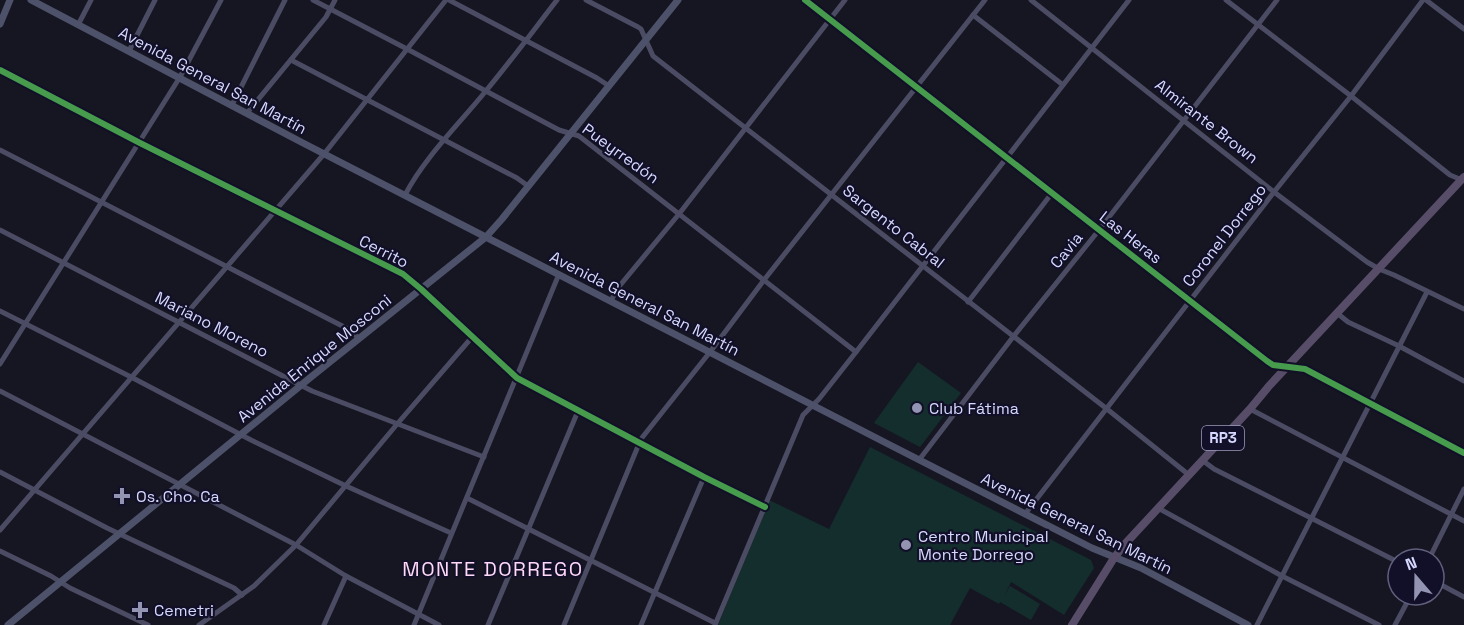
<svg xmlns="http://www.w3.org/2000/svg" width="1464" height="625" font-family="'Space Grotesk',sans-serif">
	<style>
		.park { fill: #132e2c }
		.lines { fill: none; stroke-linecap: round; stroke-linejoin: round }
		.minor { stroke: #4b4c63; stroke-width: 5 }
		.secondary { stroke: #4d5169; stroke-width: 7 }
		.trunk { stroke: #584d68; stroke-width: 8 }
		.cycleway-casing { stroke: #111028; stroke-width: 10 }
		.cycleway { stroke: #469c4c; stroke-width: 6 }
		.poi-dot { fill: #9394b2; stroke: #111028; stroke-width: 2 }
		.labels { text-anchor: middle; stroke-width: 4.5; stroke-linejoin: round; paint-order: stroke }
		.shield { fill: #111028; stroke: #9c9cbe; stroke-width: 1.5 }
		.shield-label { font-size: 15px; font-weight: bold; fill: #d7d8ff }
		.street-label { font-size: 16px; fill: #d7d8ff; stroke: #111028 }
		.poi-label { font-size: 16px; fill: #d7d8ff; stroke: #111028; text-anchor: start }
		.quarter-label { font-size: 20px; letter-spacing: 1.5px; fill: #ffd9f6; stroke: #111028 }
	</style>
	<rect width="100%" height="100%" fill="#161622"/>
	<!-- park -->
	<g class="park">
		<polygon points="918,362 961,393 920,447 874,423"/>
		<polygon points="870,447 1091,560 1094,568 1064,615 1011,582 1005,595 1010,586 1040,604 1031,620 1000,602 999,604 970,588 950,625 718,625 769,500 829,529"/>
	</g>
	<g class="lines">
		<!-- minor -->
		<g class="minor">
			<polyline points="313,0 407,49 559,130 579,136 856,352"/>
			<polyline points="449,0 597,78 609,86"/>
			<polyline points="586,0 638,27 641,29 653,56 1107,409 1189,475"/>
			<polyline points="805,0 1267,361 1273,365 1305,369 1464,453"/>
			<polyline points="1031,0 1274,192 1367,262 1379,269 1394,275 1464,309"/>
			<polyline points="1226,0 1351,96 1450,175 1462,180"/>
			<polyline points="1426,0 1464,29"/>
			<polyline points="973,15 1063,85"/>
			<polyline points="78,25 91,0"/>
			<polyline points="129,51 155,0"/>
			<polyline points="291,60 517,178 528,186"/>
			<polyline points="0,70 140,143 403,274 421,289 517,378 704,477 765,507"/>
			<polyline points="232,105 285,0"/>
			<polyline points="247,113 326,17 335,0"/>
			<polyline points="0,150 352,331 359,339"/>
			<path d="M 405,195 C 424,158 459,124 485,92 C 510,62 533,31 557,0"/>
			<polyline points="0,230 312,391 484,457"/>
			<polyline points="611,301 617,289 679,214 845,0"/>
			<polyline points="968,302 1052,193"/>
			<polyline points="0,311 131,377 251,440 346,486 451,533"/>
			<polyline points="1337,313 1348,322 1399,346 1464,381"/>
			<polyline points="0,364 180,77 221,0"/>
			<polyline points="0,391 296,545 346,576 439,625"/>
			<polyline points="1250,409 1464,521"/>
			<polyline points="919,460 1013,337 1099,230 1277,0"/>
			<polyline points="1202,460 1214,469 1398,562"/>
			<polyline points="0,472 107,528 234,588 242,595"/>
			<polyline points="467,498 715,623"/>
			<polyline points="1158,508 1282,576 1379,625"/>
			<polyline points="1025,514 1274,192 1351,96 1423,0"/>
			<polyline points="0,530 324,154 446,0"/>
			<polyline points="0,551 51,576 70,588 148,625"/>
			<polyline points="1429,559 1464,489"/>
			<polyline points="1434,581 1464,597"/>
			<polyline points="199,625 254,586 296,545 398,423 473,336"/>
			<polyline points="324,625 346,576"/>
			<polyline points="414,625 559,274"/>
			<polyline points="488,625 578,411"/>
			<polyline points="564,625 641,439 710,352 764,280 985,0"/>
			<polyline points="641,625 704,477"/>
			<polyline points="715,625 803,415 819,399 856,352 1129,0"/>
			<polyline points="1257,625 1427,292"/>
			<polyline points="1395,625 1411,595"/>
		</g>
		<!-- secondary -->
		<g class="secondary">
			<polyline points="31,0 303,143 890,445 1092,548 1141,568 1248,625"/>
			<polyline points="0,24 10,0"/>
			<polyline points="8,625 311,377 486,237 502,219 678,0"/>
		</g>
		<!-- trunk -->
		<polyline class="trunk" points="1072,625 1114,558 1125,544 1250,409 1269,386 1464,177"/>
		<defs>
			<g id="cycleway">
				<polyline points="805,0 1267,361 1273,365 1305,369 1464,453"/>
				<polyline points="0,70 140,143 403,274 421,289 517,378 704,477 765,507"/>
			</g>
		</defs>
		<!-- cycleway casing -->
		<use href="#cycleway" class="cycleway-casing"/>
		<!-- cycleway -->
		<use href="#cycleway" class="cycleway"/>
	</g>
	<!-- markers -->
	<g class="poi-dot">
		<circle cx="917" cy="408" r="6"/>
		<path d="M119 487h6v6h6v6h-6v6h-6v-6h-6v-6h6z"/>
		<circle cx="906" cy="545" r="6"/>
		<path d="M137 601h6v6h6v6h-6v6h-6v-6h-6v-6h6z"/>
	</g>
	<g class="labels">
		<!-- shield labels -->
		<rect class="shield" x="1202" y="426" width="42" height="24" rx="4.5"/>
		<g class="shield-label">
			<text x="1223" y="443">RP3</text>
		</g>
		<!-- street labels -->
		<g class="street-label">
			<text transform="translate(213 80) rotate(28)" y="6">Avenida General San Martín</text>
			<text transform="translate(1207 121) rotate(38)" y="6">Almirante Brown</text>
			<text transform="translate(621 153) rotate(36)" y="6">Pueyrredón</text>
			<text transform="translate(894 226) rotate(38)" y="6">Sargento Cabral</text>
			<text transform="translate(1224 235) rotate(-52)" y="6">Coronel Dorrego</text>
			<text transform="translate(1131 237) rotate(38)" y="6">Las Heras</text>
			<text transform="translate(1066 250) rotate(-51)" y="6">Cavia</text>
			<text transform="translate(384 251) rotate(27)" y="6">Cerrito</text>
			<text transform="translate(645 303) rotate(27)" y="6">Avenida General San Martín</text>
			<text transform="translate(212 324) rotate(27)" y="6">Mariano Moreno</text>
			<text transform="translate(314 358) rotate(-39)" y="6">Avenida Enrique Mosconi</text>
			<text transform="translate(1077 523) rotate(26)" y="6">Avenida General San Martín</text>
		</g>
		<!-- poi labels -->
		<g class="poi-label">
			<text x="929" y="414">Club Fátima</text>
			<text x="136" y="502">Os. Cho. Ca</text>
			<text x="918" y="542">Centro Municipal<tspan x="918" dy="18">Monte Dorrego</tspan></text>
			<text x="154" y="616">Cemetri</text>
		</g>
		<!-- quarter labels -->
		<g class="quarter-label">
			<text x="493" y="576">MONTE DORREGO</text>
		</g>
	</g>
	<!-- north arrow -->
	<g transform="translate(1416 577) rotate(340)"><circle r="28" fill="#111028" stroke="#60607e" stroke-width="1.5"/>
	<path d="M0-4.5L10 22L0 15L-10 22Z" fill="#9394b2"/>
	<text y="-9" font-size="16" font-weight="bold" text-anchor="middle" fill="#d7d8ff">N</text>
	</g>
</svg>
